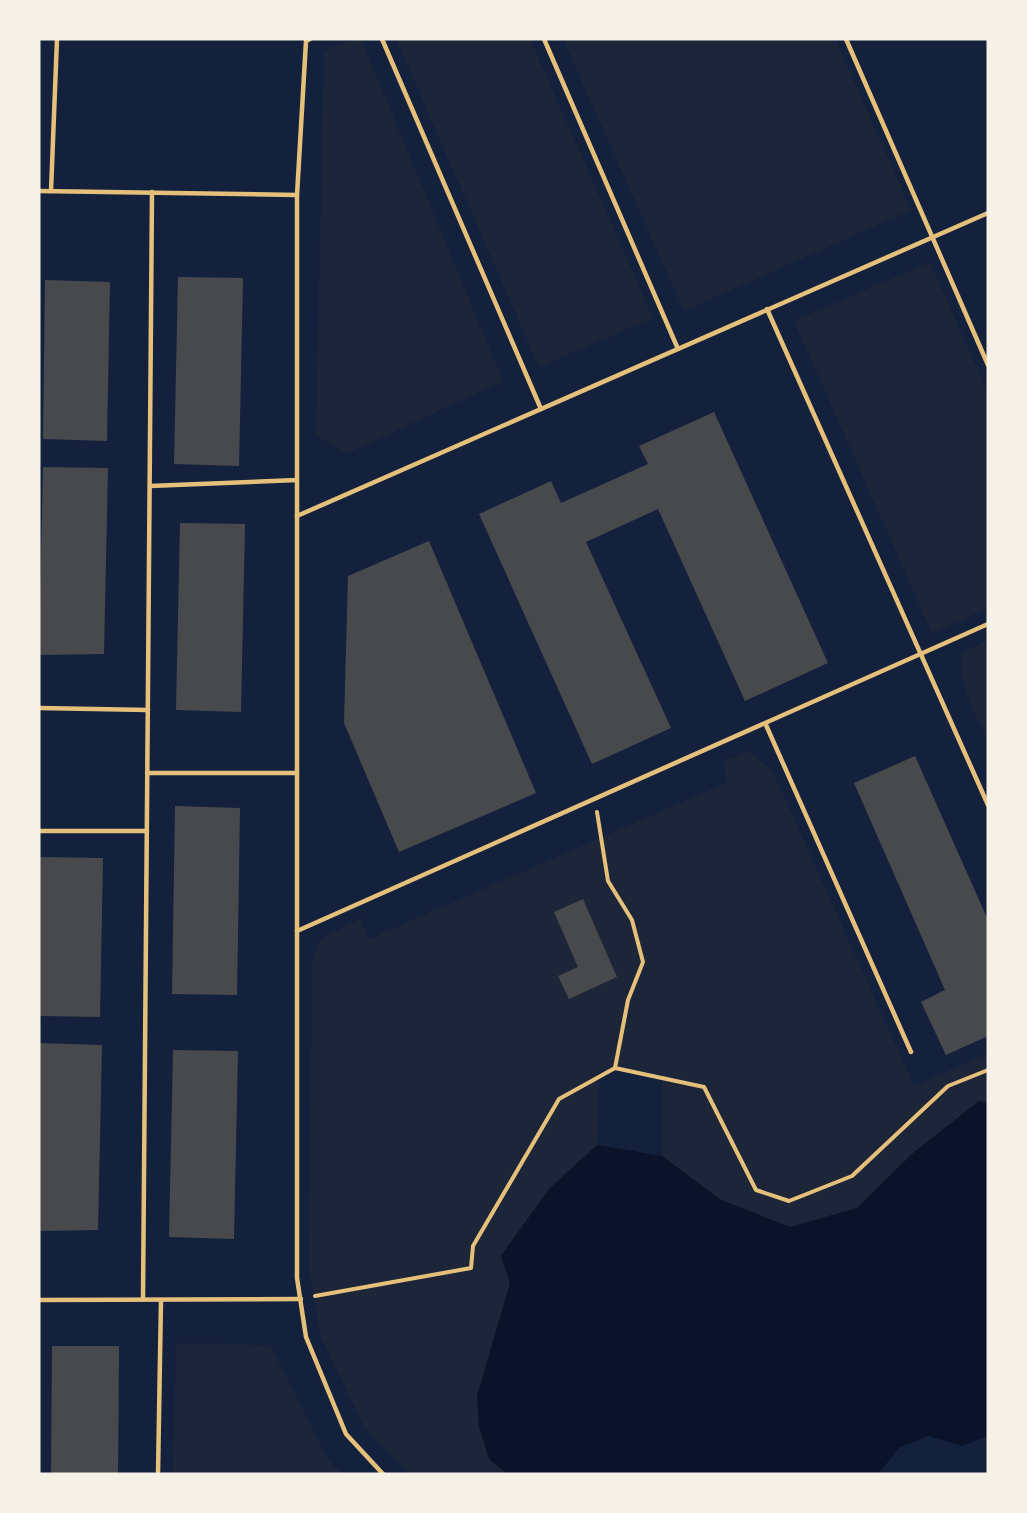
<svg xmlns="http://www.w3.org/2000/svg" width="1027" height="1513" font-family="Figtree,sans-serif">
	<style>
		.green { fill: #1d2539 }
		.water { fill: #0b132b }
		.building { fill: #48494c }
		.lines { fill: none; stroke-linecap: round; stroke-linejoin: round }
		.path { stroke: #e5c07b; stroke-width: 4 }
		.service { stroke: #e5c07b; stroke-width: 4.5 }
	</style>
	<rect width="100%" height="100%" fill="#14213d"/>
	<!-- green -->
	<g class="green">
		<polygon points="354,39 361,39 503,381 346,454 316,435 324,51"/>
		<polygon points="396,39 530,39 653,318 539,367"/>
		<polygon points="563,39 835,39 911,210 684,311"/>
		<polygon points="930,262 988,394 988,608 932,633 794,321"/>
		<path d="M 988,640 L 988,741 C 975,712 958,685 961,653 Z"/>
		<polygon points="748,751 772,770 914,1086 988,1053 988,1103 979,1101 913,1153 857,1208 790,1227 721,1200 662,1156 662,1074 599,1070 597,1145 549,1189 501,1256 510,1283 477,1396 489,1458 507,1474 411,1474 365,1428 321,1337 309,1271 312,961 321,939 360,919 369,939 728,782 722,762"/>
		<polygon points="176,1343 270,1345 329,1461 342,1474 173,1474"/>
	</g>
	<!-- water -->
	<polygon class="water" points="979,1101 988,1103 988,1436 962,1446 928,1436 899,1448 878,1474 507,1474 489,1459 479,1427 477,1396 510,1283 501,1256 549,1189 597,1145 662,1156 721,1200 790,1227 857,1208 913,1153"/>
	<!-- building -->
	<g class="building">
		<polygon points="178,277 243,278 239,466 174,464"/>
		<polygon points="45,280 110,282 107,441 43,439"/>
		<polygon points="714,412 828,663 745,701 658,509 586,542 671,728 592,764 479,514 551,481 561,503 648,464 639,446"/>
		<polygon points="43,467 108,468 104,654 39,655"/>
		<polygon points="180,523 245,524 241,712 176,710"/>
		<polygon points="429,541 536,793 399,852 344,723 348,576"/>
		<polygon points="915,756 988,920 988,1036 946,1055 921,1002 945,990 854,783"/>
		<polygon points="175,806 240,808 237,995 172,994"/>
		<polygon points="39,857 103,858 100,1017 39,1016"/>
		<polygon points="583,899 617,977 569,999 558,976 578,967 554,912"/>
		<polygon points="39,1043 102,1045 98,1230 39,1231"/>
		<polygon points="173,1050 238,1051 234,1239 169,1237"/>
		<polygon points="52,1346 119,1346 118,1474 51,1474"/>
	</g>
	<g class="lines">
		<!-- path -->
		<g class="path">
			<polyline points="597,812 608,881 632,920 643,962 628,1000 615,1068"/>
			<polyline points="315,1296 471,1268 473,1246 559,1099 615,1068 704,1087 756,1190 789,1201 852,1176 948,1086 988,1070"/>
		</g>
		<!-- service -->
		<g class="service">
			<polyline points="310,39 306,41 297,195 297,1278 306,1337 346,1434 383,1474"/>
			<polyline points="382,39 541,409"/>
			<polyline points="544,39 678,349"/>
			<polyline points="846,39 988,365"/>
			<polyline points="39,191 297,195"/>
			<polyline points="51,191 57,39"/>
			<polyline points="767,309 988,805"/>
			<polyline points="150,486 297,480"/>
			<polyline points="297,516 988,213"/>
			<polyline points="39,708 148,710"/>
			<polyline points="766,725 911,1052"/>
			<polyline points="147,773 297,773"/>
			<polyline points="39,831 147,831"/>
			<polyline points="297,931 988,624"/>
			<polyline points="143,1299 152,192"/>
			<polyline points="39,1300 301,1299"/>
			<polyline points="158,1474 161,1300"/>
		</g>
	</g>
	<!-- border -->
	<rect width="1027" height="1513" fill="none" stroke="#f6f1e7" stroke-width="81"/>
</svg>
